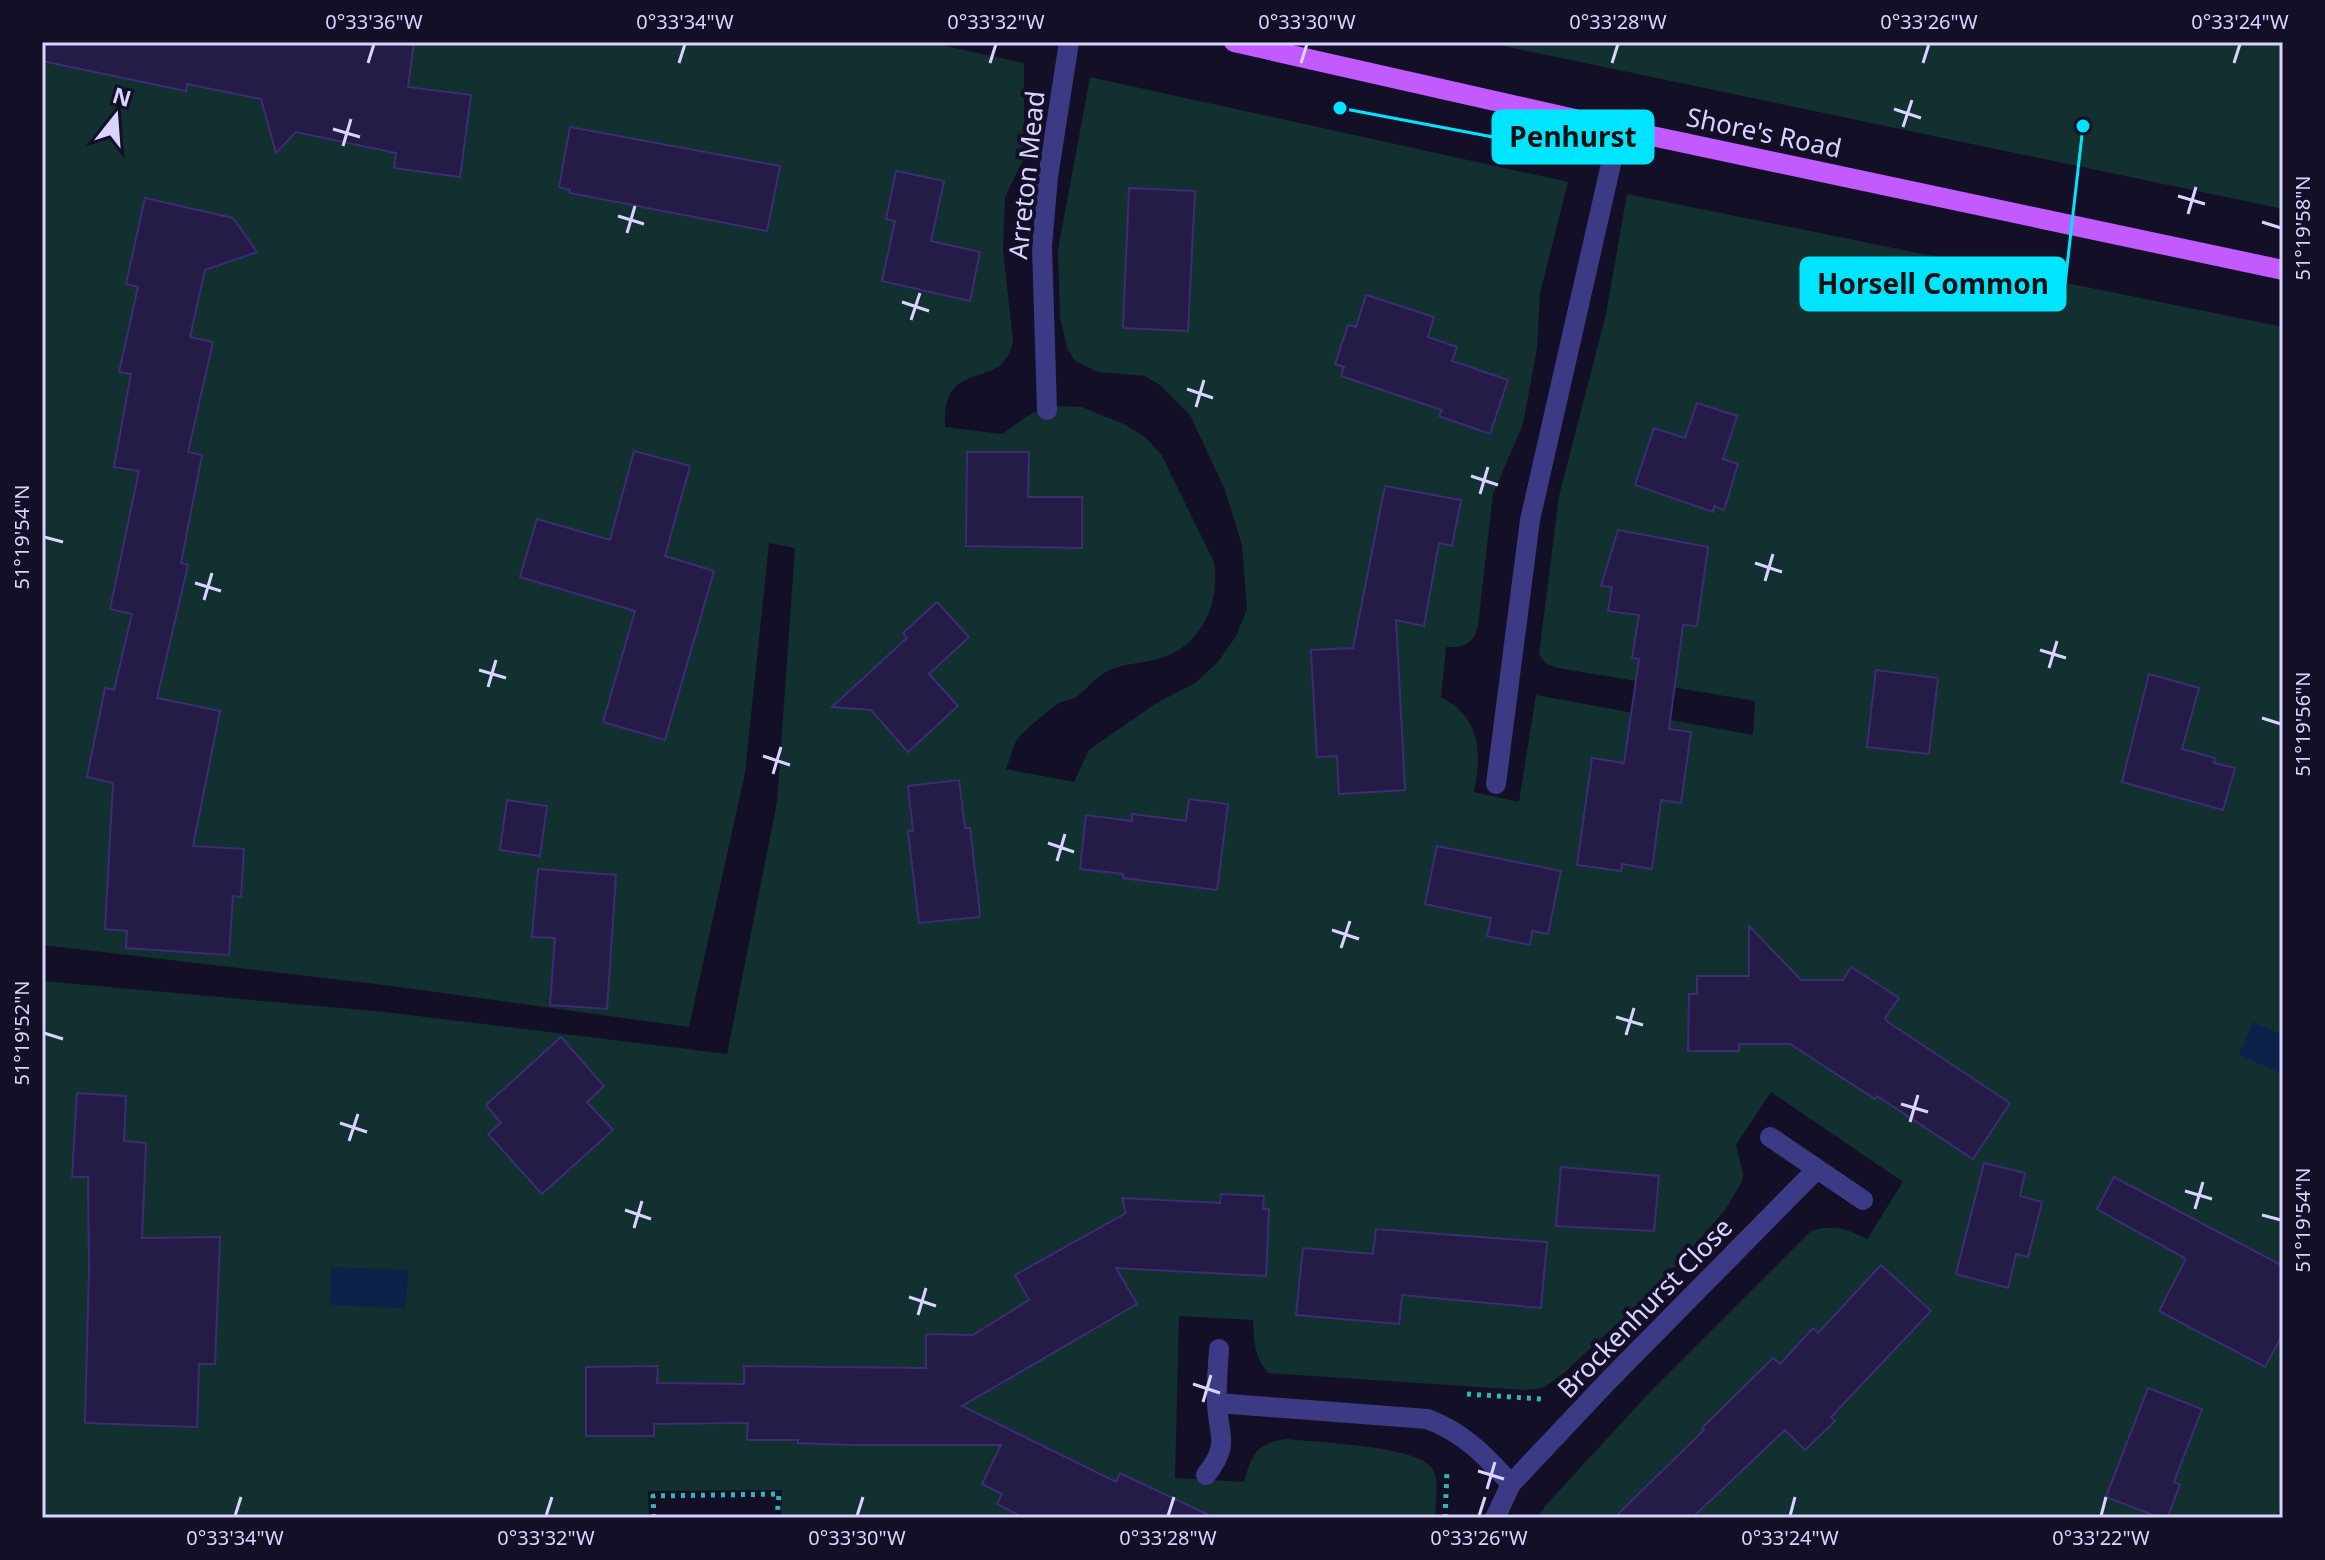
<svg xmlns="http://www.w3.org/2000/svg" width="2325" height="1560" font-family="'Noto Sans',sans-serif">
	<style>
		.green { fill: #12302f }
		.water { fill: #0c2248 }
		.building { fill: #241b47; stroke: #3b2d73; stroke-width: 2 }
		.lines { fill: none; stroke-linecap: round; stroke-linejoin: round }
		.path { stroke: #2fb8b0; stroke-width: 5; stroke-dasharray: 4 6; stroke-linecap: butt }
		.minor { stroke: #3d3a85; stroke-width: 20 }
		.major { stroke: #c25bff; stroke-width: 20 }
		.ticks { fill: none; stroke: #d9d4ff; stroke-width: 3 }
		.labels { text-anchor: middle; stroke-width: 8; stroke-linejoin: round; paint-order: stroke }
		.street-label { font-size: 26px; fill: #d9d4ff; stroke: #130f26 }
		.leader { fill: none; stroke: #00e5ff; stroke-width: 3 }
		.callout-dot { fill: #00e5ff; stroke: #130f26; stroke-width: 3 }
		.callout { fill: #00e5ff; stroke: #00e5ff; stroke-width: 3 }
		.callout-label { font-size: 28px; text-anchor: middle; font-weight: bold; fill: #111 }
		.neatline { fill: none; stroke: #d9d4ff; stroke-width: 3 }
		.ticks-label { font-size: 20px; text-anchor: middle; fill: #d9d4ff }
	</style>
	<rect width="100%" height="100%" fill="#130f26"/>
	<!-- green -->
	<g class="green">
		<path d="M 42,42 L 928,42 L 1024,63 L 1024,158 L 1005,197 L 1003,249 L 1013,341 C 1003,395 942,353 945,427 L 1002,434 L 1032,413 L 1057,406 L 1081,407 L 1124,424 L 1146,438 L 1161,454 L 1214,562 C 1220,600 1204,643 1164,657 C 1146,664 1127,662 1110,670 C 1095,676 1088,689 1076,697 C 1072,700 1064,700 1059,703 C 1050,709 1022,732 1017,740 C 1012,748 1010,760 1006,769 L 1074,782 L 1089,750 L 1155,704 L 1195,683 L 1218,662 L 1236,636 L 1247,609 L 1242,545 L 1225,490 L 1190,415 L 1160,385 L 1145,376 L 1098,372 L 1075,361 L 1067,348 L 1060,317 L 1058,250 L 1090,77 L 1568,182 L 1540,293 L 1537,348 L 1523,424 L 1493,494 L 1478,625 C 1473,645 1465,647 1446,647 L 1441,697 C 1481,718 1482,752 1474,792 L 1519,802 L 1536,695 L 1753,735 L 1755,701 L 1558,668 L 1546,664 L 1539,654 L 1559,496 L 1606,314 L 1627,194 L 2283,327 L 2283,1506 L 2275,1518 L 1537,1518 L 1546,1505 L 1650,1392 L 1811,1231 C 1832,1224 1848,1229 1867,1239 L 1903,1182 L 1771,1092 L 1736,1145 L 1743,1173 L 1742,1181 L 1726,1209 L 1664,1280 L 1565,1372 L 1543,1388 L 1525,1390 L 1268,1373 C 1254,1356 1254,1341 1253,1320 L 1179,1316 L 1175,1478 L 1244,1482 C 1252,1455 1256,1443 1286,1439 C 1315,1442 1418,1446 1432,1468 C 1440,1480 1435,1504 1435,1518 L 781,1518 L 782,1490 L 648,1491 L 649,1518 L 42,1518 L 42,981 L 385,1012 L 727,1054 L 777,802 L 795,548 L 769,543 L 745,773 L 689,1027 L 384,985 L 42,945 Z"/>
		<polygon points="1484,42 2283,42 2283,209"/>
	</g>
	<!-- water -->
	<g class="water">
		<polygon points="2253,1022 2283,1035 2283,1074 2239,1055"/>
		<polygon points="331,1267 408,1270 406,1308 330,1305"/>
	</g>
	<!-- building -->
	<g class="building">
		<polygon points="42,42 414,42 408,87 471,95 460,177 394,168 396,153 296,132 276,153 261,99 187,84 186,91 42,61"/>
		<polygon points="570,127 780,166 767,231 570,193 570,190 559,187"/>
		<polygon points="896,171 944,181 931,241 980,252 970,301 882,281 895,221 886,219"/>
		<polygon points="1129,188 1195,191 1188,331 1123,328"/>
		<polygon points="145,198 233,218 257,252 205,270 190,337 213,342 188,452 202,455 181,563 188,565 157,698 220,711 193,846 244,849 241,897 233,896 229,955 126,948 127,931 105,929 113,783 87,777 105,688 114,690 132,614 110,609 139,471 114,467 131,374 119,372 138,287 126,284"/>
		<polygon points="1366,295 1434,317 1428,337 1457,347 1452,361 1508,380 1490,434 1439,416 1442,410 1341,376 1344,367 1335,364 1348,325 1356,327"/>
		<polygon points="1697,403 1737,416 1723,459 1738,464 1724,510 1714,506 1713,512 1635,485 1654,428 1685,438"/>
		<polygon points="634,451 690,466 665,556 714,571 665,740 603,722 635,611 520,577 537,519 610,540"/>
		<polygon points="967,452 1029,452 1028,497 1082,497 1082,548 966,546"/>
		<polygon points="1385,486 1461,500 1452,546 1439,543 1424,626 1396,620 1405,790 1339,794 1337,756 1317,757 1311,650 1353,648"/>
		<polygon points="1618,530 1708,547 1697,626 1683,625 1669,729 1691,732 1681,803 1661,800 1652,869 1622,864 1621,871 1577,865 1592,758 1624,763 1639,659 1632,658 1639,615 1608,611 1612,587 1601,586"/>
		<polygon points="937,602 969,637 929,674 958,706 908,752 871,710 832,707 907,638 903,633"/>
		<polygon points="1876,670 1938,678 1929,754 1867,747"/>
		<polygon points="2149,674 2199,688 2182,749 2215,758 2214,763 2235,768 2223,810 2122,782"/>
		<polygon points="959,780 965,828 970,828 980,914 979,917 919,923 908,831 913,831 908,786"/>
		<polygon points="1189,799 1228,804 1217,890 1123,878 1123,874 1080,869 1086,815 1132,821 1132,814 1186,821"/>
		<polygon points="507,800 547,806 540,856 500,850"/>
		<polygon points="1437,846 1561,871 1548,934 1532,931 1530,945 1487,936 1491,918 1425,904"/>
		<polygon points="538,869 616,875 607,1009 550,1005 555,938 532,937"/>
		<polygon points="1749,926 1801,980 1843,980 1851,967 1899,998 1885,1018 1888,1022 2010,1103 1973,1159 1877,1096 1875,1099 1790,1044 1739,1044 1739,1051 1688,1051 1689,994 1697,994 1697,976 1749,976"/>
		<polygon points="561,1037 604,1086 587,1102 613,1130 542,1194 488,1134 501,1123 486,1105"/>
		<polygon points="77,1093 126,1096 124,1141 146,1143 142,1238 220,1237 215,1364 199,1364 197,1427 85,1423 89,1271 88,1177 72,1177"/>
		<polygon points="1984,1163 2025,1173 2020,1196 2042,1202 2028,1257 2016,1254 2008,1288 1956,1274"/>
		<polygon points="1561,1167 1659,1176 1654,1231 1556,1226"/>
		<polygon points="2114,1177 2283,1266 2283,1334 2265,1367 2159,1311 2186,1259 2097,1209"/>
		<polygon points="1221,1194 1264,1196 1263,1209 1269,1209 1266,1276 1116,1268 1137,1304 962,1406 1116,1482 1120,1473 1215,1518 1024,1518 997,1504 1002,1494 982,1484 1001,1445 851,1445 798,1443 798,1440 747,1440 748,1423 654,1424 654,1436 586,1436 586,1367 658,1366 657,1383 744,1384 744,1366 926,1368 926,1334 973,1335 1029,1300 1015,1275 1126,1213 1122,1198 1220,1203"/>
		<polygon points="1376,1229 1547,1242 1541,1308 1402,1295 1399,1324 1296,1315 1303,1248 1373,1254"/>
		<polygon points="1881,1265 1931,1311 1831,1417 1835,1421 1805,1450 1785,1430 1692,1518 1614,1518 1704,1430 1702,1428 1773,1358 1780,1364 1813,1328 1818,1333"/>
		<polygon points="2148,1388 2202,1409 2174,1482 2180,1485 2167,1518 2161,1518 2106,1497"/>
	</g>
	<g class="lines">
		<!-- path -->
		<g class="path">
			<polyline points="1467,1394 1541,1399"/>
			<polyline points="654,1518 653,1496 779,1494 777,1518"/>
			<polyline points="1445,1518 1447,1471"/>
		</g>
		<!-- minor -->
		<g class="minor">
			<polyline points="1047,410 1042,246 1048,177 1069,42"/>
			<polyline points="1496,784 1530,520 1619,129"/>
			<polyline points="1770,1137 1863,1200"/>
			<path d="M 1217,1403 L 1427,1419 C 1463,1432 1486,1456 1511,1484 L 1495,1518"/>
			<path d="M 1206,1475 C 1231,1443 1218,1437 1217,1402 C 1216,1384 1218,1367 1219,1349"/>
			<polyline points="1511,1484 1609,1380 1817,1169"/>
		</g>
		<!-- major -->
		<polyline class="major" points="1234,42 1619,129 2283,270"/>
	</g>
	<!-- ticks -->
	<path class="ticks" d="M 368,63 L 374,44M 679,63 L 685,44M 990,63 L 996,44M 1301,63 L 1307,44M 1612,63 L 1618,44M 1923,63 L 1929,44M 2234,63 L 2240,44M 1894,109 L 1921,118M 1903,127 L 1912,100M 333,129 L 360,137M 343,146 L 351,119M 2178,196 L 2205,204M 2188,214 L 2196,187M 618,216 L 644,224M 2262,222 L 2281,228M 627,233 L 635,206M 902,302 L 929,311M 911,320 L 920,293M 1187,389 L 1213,398M 1196,407 L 1204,380M 1471,476 L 1498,485M 1480,494 L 1488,467M 44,537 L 63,542M 1755,563 L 1782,572M 1765,581 L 1773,554M 195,583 L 221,591M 204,600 L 212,573M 2040,650 L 2066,658M 2049,668 L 2057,641M 479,670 L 506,678M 488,687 L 496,660M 2262,718 L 2281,724M 763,756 L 790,765M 773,774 L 781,747M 1048,843 L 1074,852M 1057,861 L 1065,834M 1332,930 L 1359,939M 1341,948 L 1350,921M 1616,1017 L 1643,1025M 44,1033 L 63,1039M 1626,1035 L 1634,1008M 1901,1104 L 1928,1112M 1910,1122 L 1918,1095M 340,1123 L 367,1132M 349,1141 L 358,1114M 2185,1191 L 2212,1199M 2195,1209 L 2203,1182M 625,1210 L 651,1219M 2262,1215 L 2281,1220M 634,1228 L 642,1201M 909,1297 L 936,1306M 918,1315 L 926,1288M 1193,1384 L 1220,1393M 1203,1402 L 1211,1375M 1478,1471 L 1504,1479M 1487,1489 L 1495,1462M 235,1516 L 241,1497M 546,1516 L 552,1497M 857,1516 L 863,1497M 1168,1516 L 1174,1497M 1479,1516 L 1485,1497M 1790,1516 L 1795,1497M 2101,1516 L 2106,1497"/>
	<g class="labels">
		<!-- street labels -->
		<g class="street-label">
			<text transform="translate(1764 133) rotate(12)" y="9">Shore's Road</text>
			<text transform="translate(1027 175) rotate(-84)" y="9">Arreton Mead</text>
			<text transform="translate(1645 1308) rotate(-46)" y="9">Brockenhurst Close</text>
		</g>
	</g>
	<!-- callouts -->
	<path class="leader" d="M1340 108L1493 137M2083 126L2065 284"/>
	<g class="callout-dot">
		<circle cx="1340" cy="108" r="8"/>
		<circle cx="2083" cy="126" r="8"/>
	</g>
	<g class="callout">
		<rect x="1493" y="111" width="160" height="52" rx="8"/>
		<rect x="1801" y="258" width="264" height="52" rx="8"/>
	</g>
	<g class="callout-label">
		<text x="1573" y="147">Penhurst</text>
		<text x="1933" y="294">Horsell Common</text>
	</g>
	<!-- border -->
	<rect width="2325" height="1560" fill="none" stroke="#130f26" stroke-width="88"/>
	<!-- north arrow -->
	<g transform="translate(116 116) rotate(17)" stroke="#130f26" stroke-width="6" paint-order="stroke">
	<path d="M0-6L14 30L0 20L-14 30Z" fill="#d9d4ff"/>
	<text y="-12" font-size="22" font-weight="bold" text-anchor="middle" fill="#d9d4ff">N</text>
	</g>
	<rect x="44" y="44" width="2237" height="1472" class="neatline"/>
	<g class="ticks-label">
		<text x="374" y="29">0°33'36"W</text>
		<text x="685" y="29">0°33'34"W</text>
		<text x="996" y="29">0°33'32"W</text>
		<text x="1307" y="29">0°33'30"W</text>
		<text x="1618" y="29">0°33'28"W</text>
		<text x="1929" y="29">0°33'26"W</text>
		<text x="2240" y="29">0°33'24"W</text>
		<text transform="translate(2303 228) rotate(-90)" y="7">51°19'58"N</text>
		<text transform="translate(22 537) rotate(-90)" y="7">51°19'54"N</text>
		<text transform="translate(2303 724) rotate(-90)" y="7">51°19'56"N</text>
		<text transform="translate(22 1033) rotate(-90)" y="7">51°19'52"N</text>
		<text transform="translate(2303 1220) rotate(-90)" y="7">51°19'54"N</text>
		<text x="235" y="1545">0°33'34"W</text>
		<text x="546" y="1545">0°33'32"W</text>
		<text x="857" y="1545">0°33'30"W</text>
		<text x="1168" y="1545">0°33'28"W</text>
		<text x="1479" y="1545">0°33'26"W</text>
		<text x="1790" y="1545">0°33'24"W</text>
		<text x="2101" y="1545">0°33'22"W</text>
	</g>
</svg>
